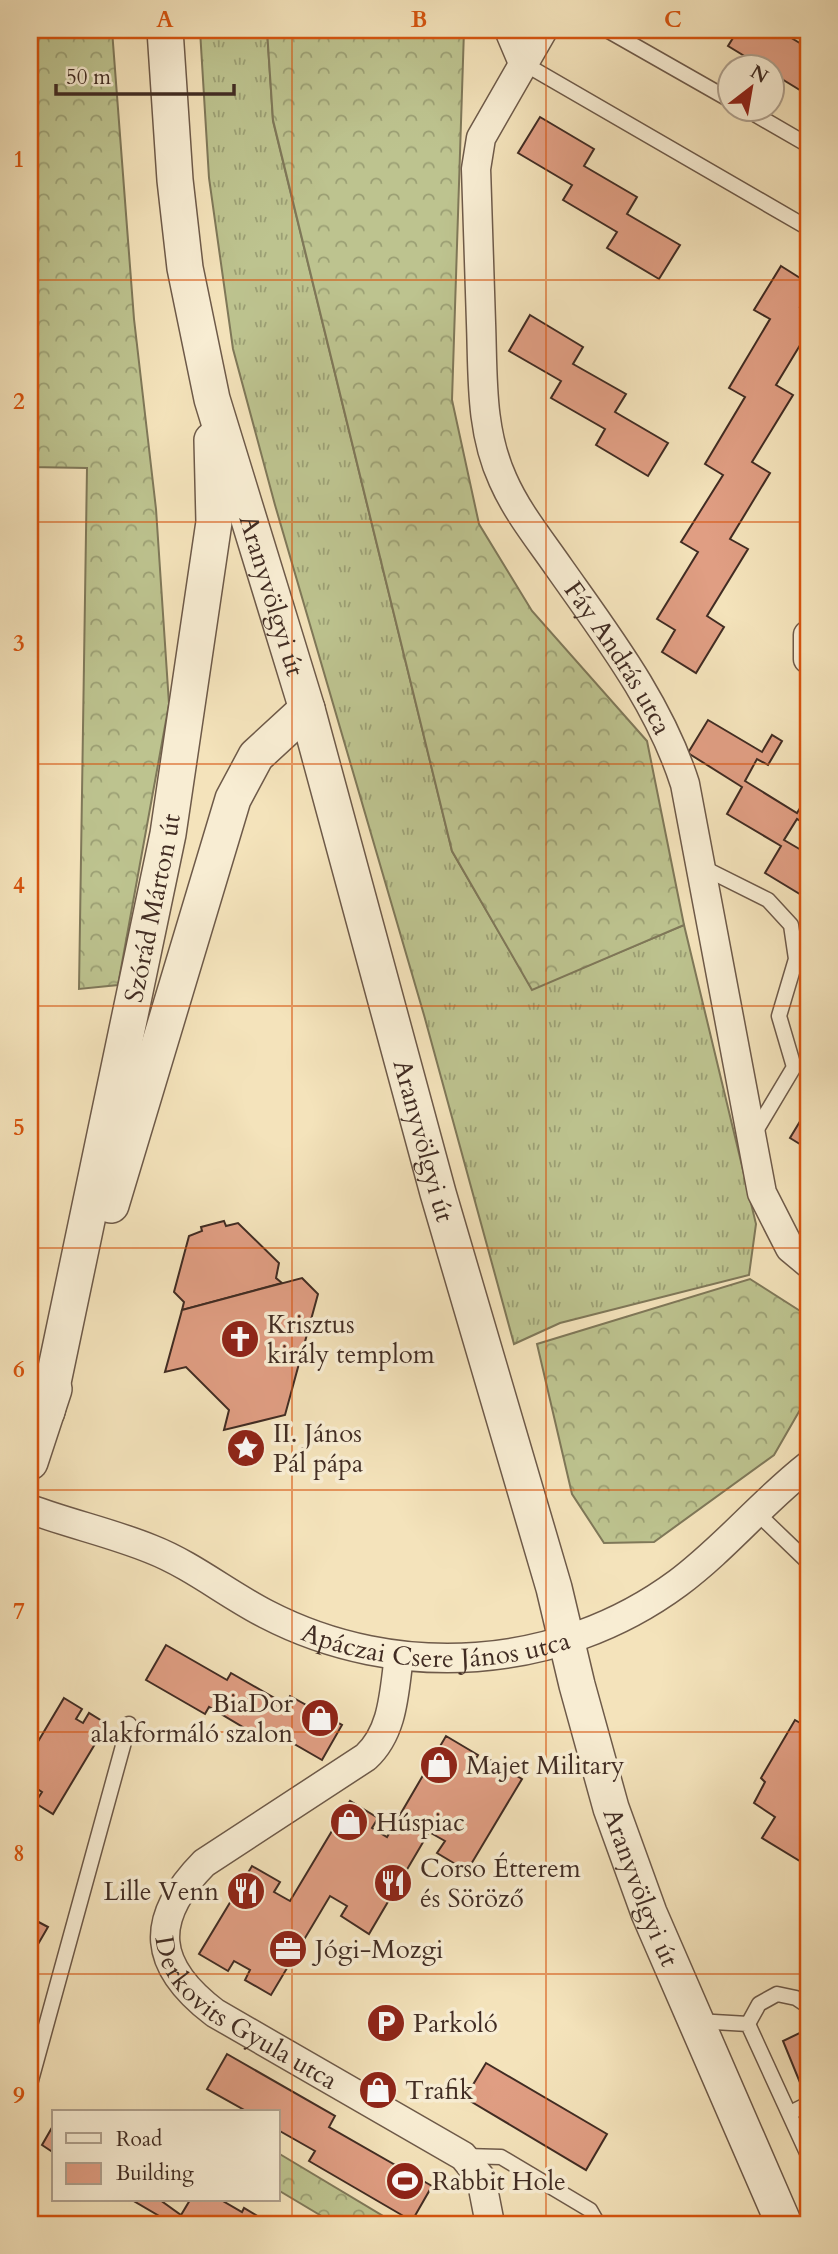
<svg xmlns="http://www.w3.org/2000/svg" width="838" height="2254" font-family="Cardo,serif">
	<style>
		.grass { fill: url(#grass-tufts); stroke: #7f7859; stroke-width: 2 }
		.forest { fill: url(#forest-crowns); stroke: #7f7859; stroke-width: 2 }
		.building { fill: #e09e83; stroke: #412c23; stroke-width: 2 }
		.lines { fill: none; stroke-linecap: round; stroke-linejoin: round }
		.service-casing { stroke: #6e5a49; stroke-width: 17 }
		.minor-casing { stroke: #6e5a49; stroke-width: 31 }
		.tertiary-casing { stroke: #6e5a49; stroke-width: 38 }
		.service { stroke: #f8edd3; stroke-width: 14 }
		.minor { stroke: #f8edd3; stroke-width: 28 }
		.tertiary { stroke: #f8edd3; stroke-width: 35 }
		.grid { fill: none; stroke: #d7540e; stroke-width: 2; stroke-opacity: 0.55 }
		.labels { text-anchor: middle; stroke-width: 7; stroke-linejoin: round; paint-order: stroke }
		.street-label { font-size: 26px; fill: #412c23; stroke: #f8edd3 }
		.poi-label { font-size: 26px; fill: #412c23; stroke: #f8edd3; text-anchor: start }
		.neatline { fill: none; stroke: #d7540e; stroke-width: 2.5 }
		.grid-label { font-size: 23px; text-anchor: middle; font-weight: bold; fill: #d7540e }
	</style>
	<defs>
		<pattern id="grass-tufts" width="24" height="20" patternUnits="userSpaceOnUse" patternTransform="scale(1.75)"><rect width="24" height="20" fill="#bdc38f"/><path d="M3 7l-1-3M5 7V3M7 7l1-3M15 17l-1-3M17 17v-4M19 17l1-3" fill="none" stroke="#9b9f74"/></pattern>
		<pattern id="forest-crowns" width="20" height="18" patternUnits="userSpaceOnUse" patternTransform="scale(1.75)"><rect width="20" height="18" fill="#bdc38f"/><path d="M2 6a3 3 0 1 1 6 0M12 15a3 3 0 1 1 6 0" fill="none" stroke="#9b9f74"/></pattern>
	</defs>
	<rect width="100%" height="100%" fill="#f4e3bb"/>
	<filter id="stains"><feTurbulence type="fractalNoise" baseFrequency=".00286" numOctaves="4"/><feColorMatrix values="0 0 0 0 .2 0 0 0 0 .09 0 0 0 0 .02 0 0 0 .5 -.17"/></filter>
	<radialGradient id="worn" r=".72"><stop offset=".6" stop-color="#630" stop-opacity="0"/><stop offset="1" stop-color="#630" stop-opacity=".3"/></radialGradient>
	<!-- grass -->
	<polygon class="grass" points="200,30 267,30 273,121 452,851 532,989 684,925 756,1224 749,1275 560,1323 514,1344 424,1015 275,505 233,349 209,178"/>
	<!-- forest -->
	<g class="forest">
		<polygon points="30,30 112,30 134,319 156,509 169,704 118,985 79,989 87,468 30,467"/>
		<polygon points="267,30 464,30 452,400 479,524 532,611 647,741 684,925 532,990 452,851 273,120"/>
		<polygon points="750,1279 808,1316 808,1396 774,1455 654,1542 604,1543 572,1494 537,1344"/>
		<polygon points="278,2153 393,2222 392,2224 335,2224 278,2190"/>
	</g>
	<!-- building -->
	<g class="building">
		<polygon points="738,30 778,30 808,48 808,95 772,73 772,66 761,66 728,46"/>
		<polygon points="540,117 594,149 584,166 637,197 627,214 680,245 659,279 607,248 617,232 563,200 572,185 518,153"/>
		<polygon points="781,266 808,283 808,293 800,307 808,312 808,332 776,385 793,395 752,462 770,473 730,539 748,549 707,616 724,627 696,673 662,652 675,630 657,619 698,552 681,542 723,475 705,464 745,397 729,388 770,319 754,310"/>
		<polygon points="530,315 583,347 573,364 626,394 615,412 668,443 648,476 596,445 605,429 551,398 561,381 509,351"/>
		<polygon points="708,720 762,752 772,735 782,741 768,765 757,759 745,781 797,813 808,795 808,818 805,824 797,819 784,840 808,854 808,899 765,873 781,846 727,814 742,787 688,753"/>
		<polygon points="808,1108 808,1149 790,1138"/>
		<polygon points="224,1221 226,1226 238,1223 279,1263 276,1278 282,1283 182,1310 184,1302 174,1292 189,1236 202,1231 201,1227"/>
		<polygon points="302,1278 318,1294 285,1415 224,1430 229,1410 186,1367 165,1372 182,1310"/>
		<polygon points="166,1645 227,1680 231,1673 285,1704 290,1696 342,1725 322,1760 268,1729 263,1739 209,1707 205,1714 146,1680"/>
		<polygon points="64,1698 82,1709 76,1719 83,1723 89,1713 107,1724 53,1814 35,1803 42,1792 34,1787 30,1794 30,1755"/>
		<polygon points="808,1713 808,1866 762,1838 775,1817 754,1803 765,1782 761,1778 795,1720 802,1724"/>
		<polygon points="446,1736 478,1755 472,1765 484,1772 490,1760 522,1779 467,1871 437,1853 445,1841 429,1832 369,1934 341,1916 347,1906 330,1896 271,1995 245,1980 250,1970 234,1961 228,1971 199,1954 252,1866 280,1882 274,1892 290,1901 350,1801 378,1818 372,1828 387,1837"/>
		<polygon points="31,1918 48,1927 30,1958 30,1920"/>
		<polygon points="808,2029 808,2088 803,2090 783,2041"/>
		<polygon points="227,2054 335,2116 329,2127 432,2186 412,2221 309,2161 315,2151 278,2130 278,2112 248,2112 207,2089"/>
		<polygon points="486,2063 607,2134 586,2170 465,2098"/>
		<polygon points="54,2124 54,2153 42,2145"/>
		<polygon points="132,2200 160,2200 181,2215 190,2200 221,2200 242,2212 244,2208 269,2223 173,2224"/>
	</g>
	<g class="lines">
		<defs>
			<g id="service">
				<polyline points="607,30 730,100"/>
				<polyline points="523,63 808,228"/>
				<polyline points="744,108 808,145"/>
				<polyline points="700,866 768,900 791,925 796,959 779,1016 794,1067 754,1134"/>
				<polyline points="756,1512 808,1562"/>
				<polyline points="697,2021 748,2024 808,2155"/>
				<polyline points="748,2024 759,2004 777,1994 796,1998 808,2006"/>
				<polyline points="30,2084 129,1724"/>
				<polyline points="790,2113 808,2104"/>
				<polyline points="465,2156 501,2157 590,2210 598,2224"/>
			</g>
			<g id="minor">
				<polyline points="509,30 523,63"/>
				<path id="s1" d="M 543,30 L 481,138 L 476,169 C 478,220 479,271 481,323 C 483,376 480,430 503,480 C 517,512 540,540 560,569 C 608,637 660,705 685,784 L 762,1193 L 790,1248 L 808,1263"/>
				<polyline points="808,635 808,659"/>
				<path id="s2" d="M 30,1509 C 70,1524 112,1533 151,1549 C 192,1565 227,1594 266,1614 C 397,1682 559,1671 678,1583 C 725,1548 762,1502 808,1466"/>
				<path id="s3" d="M 399,1656 C 394,1691 394,1731 366,1757 L 204,1863 C 148,1920 153,1966 215,2013 L 463,2156 L 481,2178 L 490,2224"/>
			</g>
			<g id="tertiary">
				<path id="s4" d="M 165,30 L 175,180 L 185,268 L 212,399 L 307,709 L 438,1193 L 554,1588 L 577,1685 L 611,1808 L 649,1913 L 784,2224"/>
				<polyline points="111,1205 233,799 256,756 307,709"/>
				<path id="s5" d="M 47,1411 L 168,834 L 214,522 L 212,440"/>
				<polyline points="30,1462 54,1389"/>
			</g>
		</defs>
		<!-- service casing -->
		<use href="#service" class="service-casing"/>
		<!-- minor casing -->
		<use href="#minor" class="minor-casing"/>
		<!-- tertiary casing -->
		<use href="#tertiary" class="tertiary-casing"/>
		<!-- service -->
		<use href="#service" class="service"/>
		<!-- minor -->
		<use href="#minor" class="minor"/>
		<!-- tertiary -->
		<use href="#tertiary" class="tertiary"/>
	</g>
	<!-- grid -->
	<path class="grid" d="M 292,30 L 292,2224M 546,30 L 546,2224M 30,280 L 808,280M 30,522 L 808,522M 30,764 L 808,764M 30,1006 L 808,1006M 30,1248 L 808,1248M 30,1490 L 808,1490M 30,1732 L 808,1732M 30,1974 L 808,1974"/>
	<!-- icons -->
	<defs>
		<symbol id="church-disc" viewBox="-11 -11 22 22"><circle r="9.5" fill="#8f2418" stroke="#f8edd3"/><path d="M-1.2-6h2.4v3.5h3.3v2.4h-3.3V6h-2.4V-.1h-3.3v-2.4h3.3Z" fill="#fff"/></symbol>
		<symbol id="sight-disc" viewBox="-11 -11 22 22"><circle r="9.5" fill="#8f2418" stroke="#f8edd3"/><path d="M0-6L1.8-2.2L6-1.7L2.9 1.2L3.7 5.4L0 3.3L-3.7 5.4L-2.9 1.2L-6-1.7L-1.8-2.2Z" fill="#fff"/></symbol>
		<symbol id="shop-disc" viewBox="-11 -11 22 22"><circle r="9.5" fill="#8f2418" stroke="#f8edd3"/><path d="M-5-2.5h2.3a2.7 3.5 0 0 1 5.4 0H5L5.5 6h-11ZM-1.5-2.5h3a1.5 2.3 0 0 0-3 0Z" fill="#fff"/></symbol>
		<symbol id="restaurant-disc" viewBox="-11 -11 22 22"><circle r="9.5" fill="#8f2418" stroke="#f8edd3"/><path d="M-5-6h1v4h1v-4h1v4h1v-4h1v5L-1.5 .5V6h-2V.5L-5-1ZM5-6V6H3V1.5H1.5Q1.5-4 5-6Z" fill="#fff"/></symbol>
		<symbol id="office-disc" viewBox="-11 -11 22 22"><circle r="9.5" fill="#8f2418" stroke="#f8edd3"/><path d="M-6-3h4V-5.5h4V-3h4V5H-6ZM-1-4.5V-3h2v-1.5ZM-6 0V1H6V0Z" fill="#fff"/></symbol>
		<symbol id="parking-disc" viewBox="-11 -11 22 22"><circle r="9.5" fill="#8f2418" stroke="#f8edd3"/><path d="M-3.5-5.5H1a3.5 3.5 0 0 1 0 7H-1V5.5H-3.5ZM-1-3.4V-.6H.8a1.4 1.4 0 0 0 0-2.8Z" fill="#fff"/></symbol>
		<symbol id="stadium-disc" viewBox="-11 -11 22 22"><circle r="9.5" fill="#8f2418" stroke="#f8edd3"/><path d="M0-5a6.5 5 0 1 0 0 10a6.5 5 0 1 0 0-10ZM-3.5-1.8h7v3.6h-7Z" fill="#fff"/></symbol>
	</defs>
	<g fill-rule="evenodd">
		<use href="#church-disc" x="218" y="1317" width="44" height="44"/>
		<use href="#sight-disc" x="224" y="1426" width="44" height="44"/>
		<use href="#shop-disc" x="298" y="1696" width="44" height="44"/>
		<use href="#shop-disc" x="417" y="1743" width="44" height="44"/>
		<use href="#shop-disc" x="327" y="1800" width="44" height="44"/>
		<use href="#restaurant-disc" x="371" y="1861" width="44" height="44"/>
		<use href="#restaurant-disc" x="224" y="1869" width="44" height="44"/>
		<use href="#office-disc" x="266" y="1927" width="44" height="44"/>
		<use href="#parking-disc" x="364" y="2001" width="44" height="44"/>
		<use href="#shop-disc" x="356" y="2068" width="44" height="44"/>
		<use href="#stadium-disc" x="383" y="2159" width="44" height="44"/>
	</g>
	<g class="labels">
		<!-- street labels -->
		<g class="street-label">
			<text dy="9" stroke="none"><textPath href="#s4" startOffset="578">Aranyvölgyi út</textPath></text>
			<text dy="9" stroke="none"><textPath href="#s1" startOffset="682">Fáy András utca</textPath></text>
			<text dy="9" stroke="none"><textPath href="#s5" startOffset="514">Szórád Márton út</textPath></text>
			<text dy="9" stroke="none"><textPath href="#s4" startOffset="1144">Aranyvölgyi út</textPath></text>
			<text dy="9" stroke="none"><textPath href="#s2" startOffset="436">Apáczai Csere János utca</textPath></text>
			<text dy="9" stroke="none"><textPath href="#s4" startOffset="1922">Aranyvölgyi út</textPath></text>
			<text dy="9" stroke="none"><textPath href="#s3" startOffset="504">Derkovits Gyula utca</textPath></text>
		</g>
		<!-- poi labels -->
		<g class="poi-label">
			<text x="267" y="1333">Krisztus<tspan x="267" dy="30">király templom</tspan></text>
			<text x="273" y="1442">II. János<tspan x="273" dy="30">Pál pápa</tspan></text>
			<text x="293" y="1712" text-anchor="end">BiaDor<tspan x="293" dy="30">alakformáló szalon</tspan></text>
			<text x="466" y="1774">Majet Military</text>
			<text x="376" y="1831">Húspiac</text>
			<text x="420" y="1877">Corso Étterem<tspan x="420" dy="30">és Söröző</tspan></text>
			<text x="219" y="1900" text-anchor="end">Lille Venn</text>
			<text x="315" y="1958">Jógi-Mozgi</text>
			<text x="413" y="2032">Parkoló</text>
			<text x="405" y="2099">Trafik</text>
			<text x="432" y="2190">Rabbit Hole</text>
		</g>
	</g>
	<!-- margin -->
	<rect width="838" height="2254" fill="none" stroke="#f4e3bb" stroke-width="77"/>
	<!-- legend -->
	<rect x="52" y="2110" width="228" height="91" fill="#f8edd3" stroke="#afa08d" stroke-width="2"/>
	<rect x="66" y="2133" width="35" height="10" fill="#f8edd3" stroke="#afa08d" stroke-width="2"/>
	<text x="116" y="2146" font-size="21" fill="#412c23">Road</text>
	<rect x="66" y="2163" width="35" height="21" fill="#e09e83" stroke="#afa08d" stroke-width="2"/>
	<text x="116" y="2180" font-size="21" fill="#412c23">Building</text>
	<!-- north arrow -->
	<g transform="translate(751 88) rotate(31)"><circle r="33" fill="#f8edd3" stroke="#afa08d" stroke-width="2"/>
	<path d="M0-5L12 26L0 18L-12 26Z" fill="#8f2418"/>
	<text y="-10" font-size="19" font-weight="bold" text-anchor="middle" fill="#412c23">N</text>
	</g>
	<!-- scale -->
	<path d="M56 84v10h178v-10" fill="none" stroke="#412c23" stroke-width="3.5"/>
	<text x="66" y="84" font-size="21" fill="#412c23" stroke="#f8edd3" stroke-width="5" paint-order="stroke">50 m</text>
	<rect x="38" y="38" width="762" height="2178" class="neatline"/>
	<g class="grid-label">
		<text x="165" y="27">A</text>
		<text x="419" y="27">B</text>
		<text x="673" y="27">C</text>
		<text x="19" y="167">1</text>
		<text x="19" y="409">2</text>
		<text x="19" y="651">3</text>
		<text x="19" y="893">4</text>
		<text x="19" y="1135">5</text>
		<text x="19" y="1377">6</text>
		<text x="19" y="1619">7</text>
		<text x="19" y="1861">8</text>
		<text x="19" y="2103">9</text>
	</g>
	<rect width="100%" height="100%" filter="url(#stains)"/>
	<rect width="100%" height="100%" fill="url(#worn)"/>
</svg>
